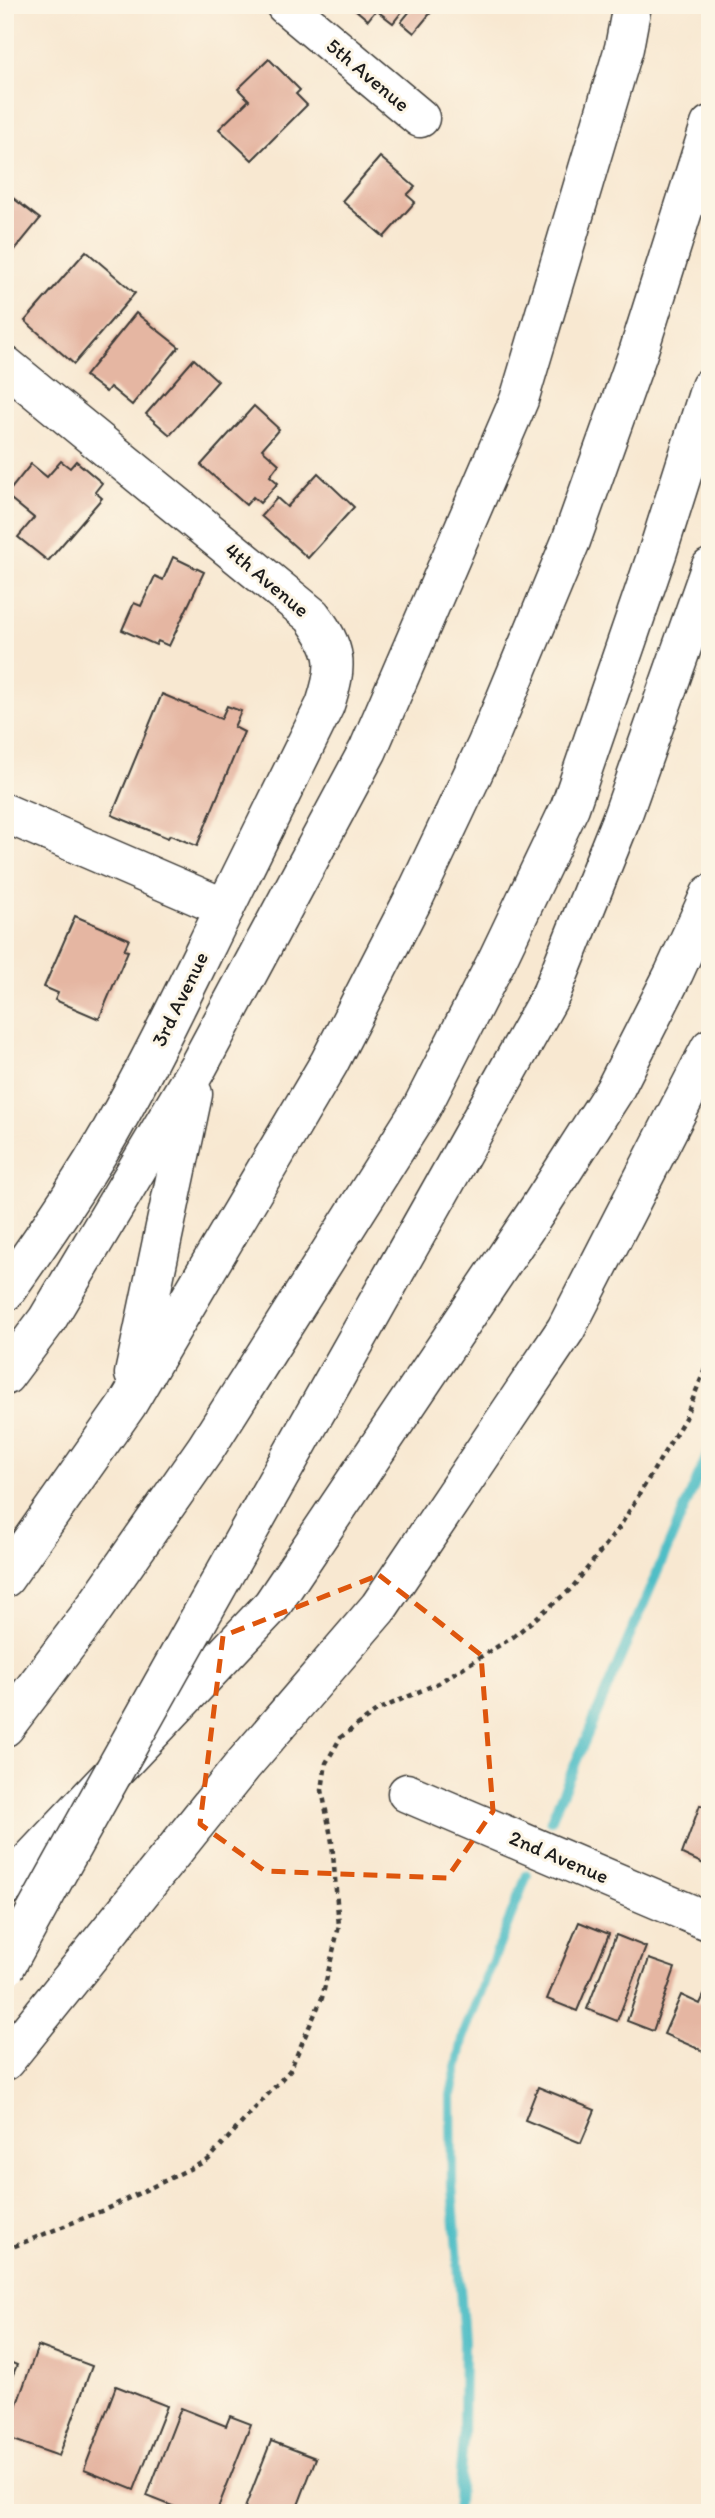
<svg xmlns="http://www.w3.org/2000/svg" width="715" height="2518" font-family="Itim,sans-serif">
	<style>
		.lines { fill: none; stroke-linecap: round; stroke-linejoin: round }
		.stream { stroke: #50bec6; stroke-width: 10 }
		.building { fill: #e5b6a2 }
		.street-casing { stroke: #3d3b37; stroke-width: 41 }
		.highway-casing { stroke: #3d3b37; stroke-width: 41 }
		.path { stroke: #3d3b37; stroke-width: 4.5; stroke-dasharray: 5 5; stroke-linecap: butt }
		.street { stroke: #fff; stroke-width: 38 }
		.highway { stroke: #fff; stroke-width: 38 }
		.highway-bridge-casing { stroke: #3d3b37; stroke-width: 41; stroke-linecap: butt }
		.highway-bridge { stroke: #fff; stroke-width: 38 }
		.marked { fill: none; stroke: #de560d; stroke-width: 5; stroke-dasharray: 14 9; stroke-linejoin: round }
		.labels { text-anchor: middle; stroke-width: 6; stroke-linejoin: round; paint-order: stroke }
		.street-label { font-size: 21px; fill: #1c1c1c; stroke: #fcf5e5 }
	</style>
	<rect width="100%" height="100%" fill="#fcf5e5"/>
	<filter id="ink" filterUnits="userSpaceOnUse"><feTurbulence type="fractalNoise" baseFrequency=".0143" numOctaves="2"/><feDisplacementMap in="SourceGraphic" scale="14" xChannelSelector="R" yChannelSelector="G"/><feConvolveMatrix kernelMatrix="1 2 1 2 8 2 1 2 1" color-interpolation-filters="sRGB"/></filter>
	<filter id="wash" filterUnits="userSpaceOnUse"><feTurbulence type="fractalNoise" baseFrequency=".00686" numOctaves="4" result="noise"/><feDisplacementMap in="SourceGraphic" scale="28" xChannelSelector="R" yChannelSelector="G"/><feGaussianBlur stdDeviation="1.57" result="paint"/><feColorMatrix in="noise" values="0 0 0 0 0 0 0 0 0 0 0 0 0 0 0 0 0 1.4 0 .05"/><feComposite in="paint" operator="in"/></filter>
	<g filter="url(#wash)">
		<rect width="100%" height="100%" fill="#f8e8d1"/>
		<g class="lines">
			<!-- stream -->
			<g class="stream">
				<polyline points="551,1820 710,1449"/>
				<polyline points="457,2513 463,2438 464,2340 452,2186 451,2095 465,2031 527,1875"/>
			</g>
		</g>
		<g id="blocks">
			<!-- building -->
			<g class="building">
				<polygon points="350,5 407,5 393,23 376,10 368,20"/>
				<polygon points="415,5 426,5 433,10 414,33 401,22"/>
				<polygon points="269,59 300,90 296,94 307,105 252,160 219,129 249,100 238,89"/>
				<polygon points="380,157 415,187 407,195 415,202 384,237 342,201"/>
				<polygon points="13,198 40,219 5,262 5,207"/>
				<polygon points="86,251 135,293 74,364 25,321"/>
				<polygon points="136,313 179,347 132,405 110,387 106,392 85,376"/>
				<polygon points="194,359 218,381 170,435 146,414"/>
				<polygon points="254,406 279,429 262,449 279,464 270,476 278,483 260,503 253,497 246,505 201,465"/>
				<polygon points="61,461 70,468 76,461 102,483 95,492 102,498 48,561 18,537 34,518 6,495 31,464 47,477"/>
				<polygon points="318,473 354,507 308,558 261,516 277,498 287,507"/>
				<polygon points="173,557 204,572 169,646 158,641 156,645 122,630 134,603 141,606 155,576 163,580"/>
				<polygon points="162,694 221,719 227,706 241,711 234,727 244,732 197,846 170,835 168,838 112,815"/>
				<polygon points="75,916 129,939 124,950 128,951 99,1019 55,1000 58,993 44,987"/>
				<polygon points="700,1805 710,1808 710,1867 682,1854"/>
				<polygon points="579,1922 609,1934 577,2011 547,1999"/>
				<polygon points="616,1935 646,1947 617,2021 587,2009"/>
				<polygon points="649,1959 675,1968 653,2031 627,2021"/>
				<polygon points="681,1995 700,2004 704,1995 710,1998 710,2054 664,2034"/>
				<polygon points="538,2087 595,2110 581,2143 525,2120"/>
				<polygon points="38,2346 92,2366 59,2456 5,2437"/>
				<polygon points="5,2360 17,2365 5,2393"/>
				<polygon points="116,2386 167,2406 134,2490 84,2470"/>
				<polygon points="181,2408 226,2426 230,2416 251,2424 216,2513 190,2513 147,2496"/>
				<polygon points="271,2441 316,2458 295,2513 243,2513"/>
			</g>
		</g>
	</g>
	<g filter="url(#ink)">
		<use href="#blocks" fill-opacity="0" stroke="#3d3b37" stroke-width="2"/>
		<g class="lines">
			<defs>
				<g id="street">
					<polyline points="285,5 420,118"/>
					<path d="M 5,365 L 312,616 C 338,651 338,665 325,705 L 225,908"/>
					<path d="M 5,813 L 225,908 C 188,983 152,1059 111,1131 C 79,1187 42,1240 5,1292"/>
					<polyline points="407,1793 710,1922"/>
				</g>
				<g id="highway">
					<polyline points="551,994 622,817 710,568"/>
					<polyline points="134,1374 193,1094"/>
					<polyline points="5,1376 47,1320 199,1065 368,750 519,400 624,48 632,5"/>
					<polyline points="5,1578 127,1405 329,1063 415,896 486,746 571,541 638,353 710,125"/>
					<polyline points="5,1727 88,1617 206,1448 422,1107 497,960 570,807 658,551 710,387"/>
					<polyline points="5,1887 272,1605 539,1208 614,1091 674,973 710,894"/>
					<polyline points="5,2061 243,1765 379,1607 566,1329 710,1048"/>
				</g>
			</defs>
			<!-- street casing -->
			<use href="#street" class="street-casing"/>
			<!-- highway casing -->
			<use href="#highway" class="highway-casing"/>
			<!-- path -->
			<polyline class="path" points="5,2250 104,2210 208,2160 290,2070 322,1998 339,1926 332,1842 322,1790 326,1763 341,1737 378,1710 438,1683 513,1637 571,1589 619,1528 685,1418 710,1357"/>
			<!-- street -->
			<use href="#street" class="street"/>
			<!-- highway -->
			<use href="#highway" class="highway"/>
			<defs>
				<path id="highway-bridge" d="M 5,1968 C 184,1641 370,1319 551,994"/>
			</defs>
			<!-- highway-bridge casing -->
			<use href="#highway-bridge" class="highway-bridge-casing"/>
			<!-- highway-bridge -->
			<use href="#highway-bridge" class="highway-bridge"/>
		</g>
	</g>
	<!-- marked area -->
	<path class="marked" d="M 379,1575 L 481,1655 L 493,1811 L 447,1878 L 265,1871 L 200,1824 L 223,1636 Z"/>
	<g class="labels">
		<!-- street labels -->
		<g class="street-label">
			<text transform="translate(368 75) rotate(40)" y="7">5th Avenue</text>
			<text transform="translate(267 580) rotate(40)" y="7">4th Avenue</text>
			<text transform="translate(180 999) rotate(-64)" y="7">3rd Avenue</text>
			<text transform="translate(559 1857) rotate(23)" y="7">2nd Avenue</text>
		</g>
	</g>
	<!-- margin -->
	<rect width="715" height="2518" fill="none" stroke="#fcf5e5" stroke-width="28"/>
</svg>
